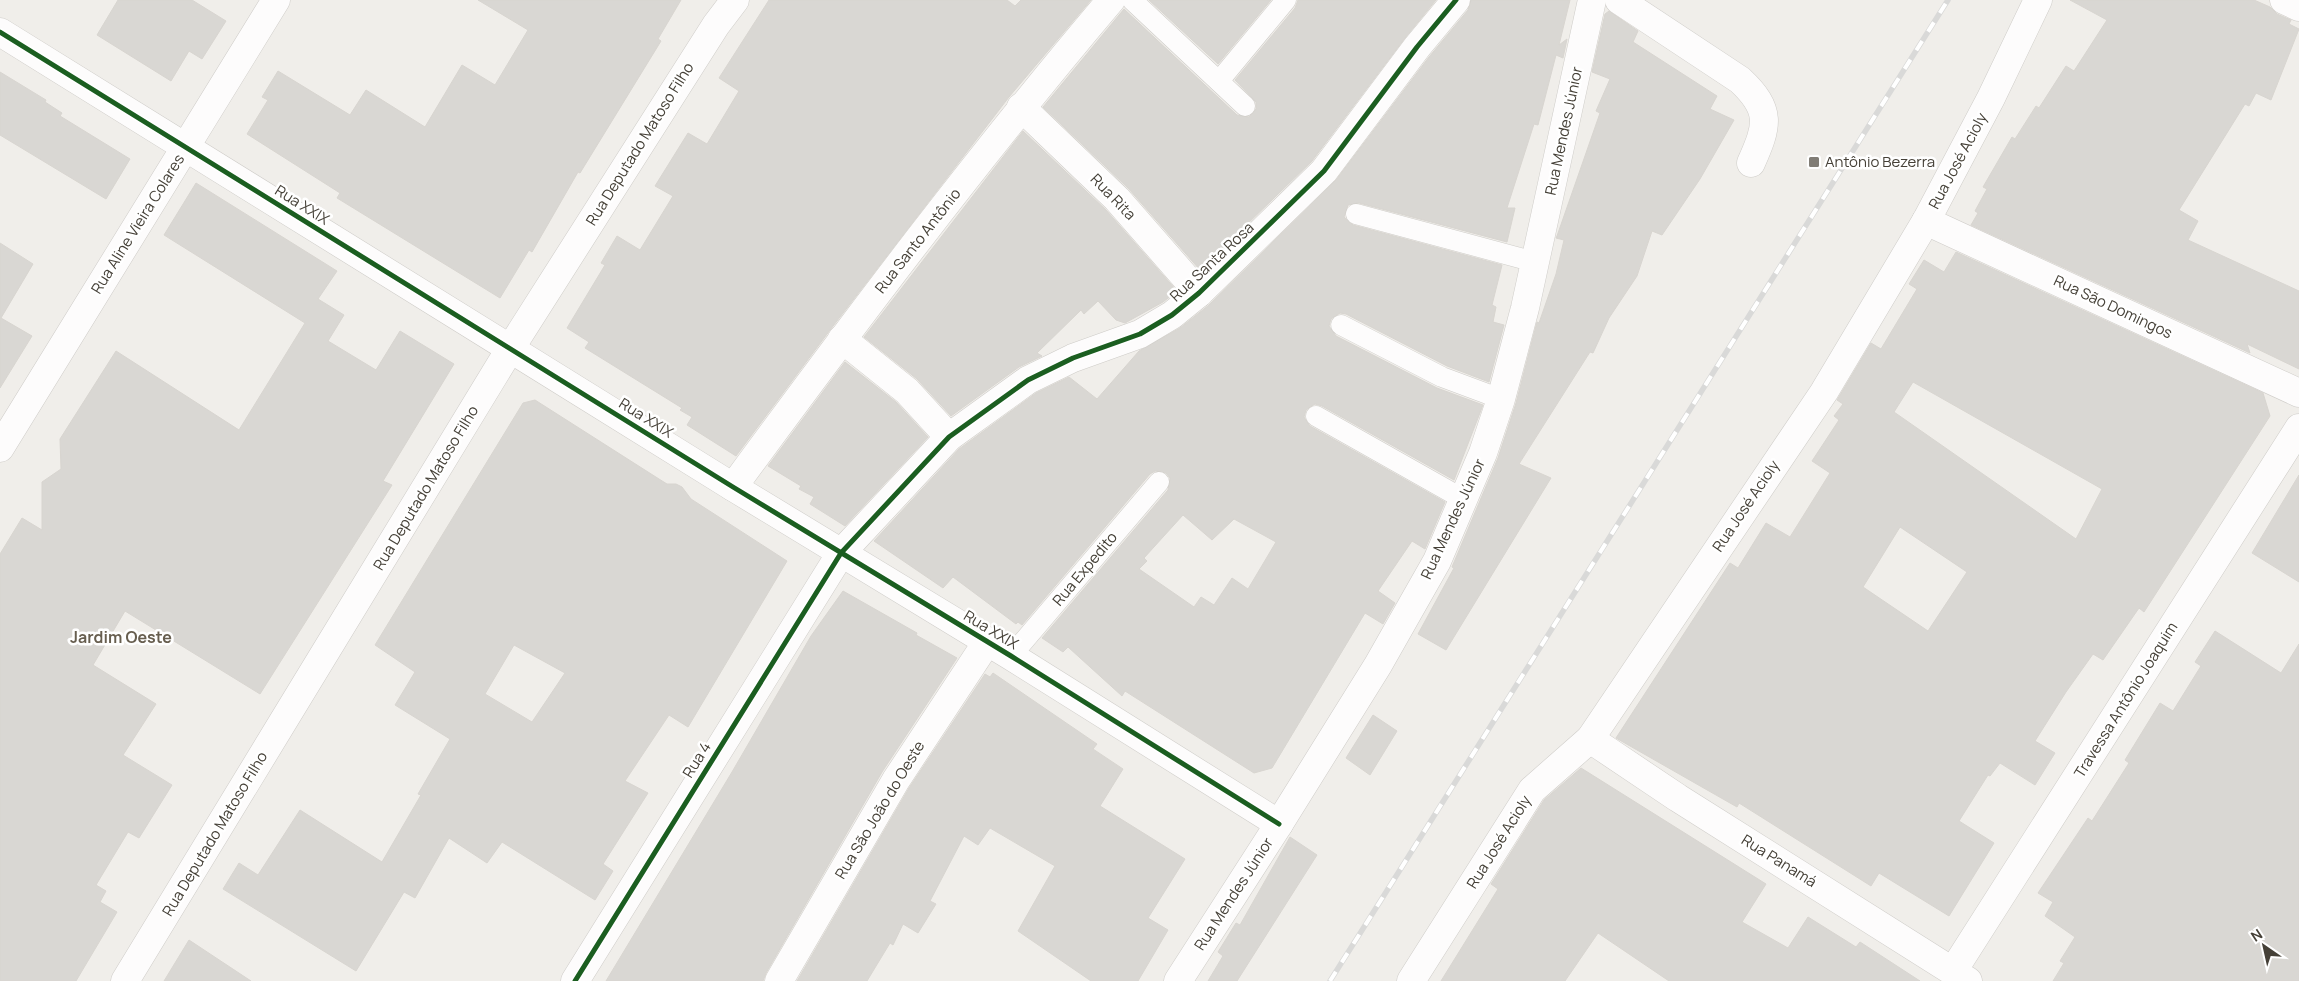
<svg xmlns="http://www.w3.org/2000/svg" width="2299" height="981" font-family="Manrope,sans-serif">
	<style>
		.building { fill: #d9d7d3; stroke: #d8d5d0; fill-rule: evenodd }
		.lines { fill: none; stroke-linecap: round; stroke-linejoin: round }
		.service-casing { stroke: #ceccc8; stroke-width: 21 }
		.minor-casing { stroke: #ceccc8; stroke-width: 29 }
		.tertiary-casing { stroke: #ceccc8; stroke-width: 29 }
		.service { stroke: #fdfcfc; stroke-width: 20 }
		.minor { stroke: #fdfcfc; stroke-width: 28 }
		.tertiary { stroke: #fdfcfc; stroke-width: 28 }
		.rail-casing { stroke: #d9d9d8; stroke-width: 5.5 }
		.rail { stroke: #fff; stroke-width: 4; stroke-dasharray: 11; stroke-linecap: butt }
		.cycleway-casing { stroke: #fff; stroke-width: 8 }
		.cycleway { stroke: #1b5e20; stroke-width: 5 }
		.poi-dot { fill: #817d76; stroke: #fff; stroke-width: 2 }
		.labels { text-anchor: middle; stroke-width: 5; stroke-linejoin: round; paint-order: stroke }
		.street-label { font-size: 15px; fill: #454037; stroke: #fff }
		.poi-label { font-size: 15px; fill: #454037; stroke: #fff; text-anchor: start }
		.neighbourhood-label { font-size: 16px; font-weight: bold; fill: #675e4f; stroke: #fff }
	</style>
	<rect width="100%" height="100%" fill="#f0eeea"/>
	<!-- building -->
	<g class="building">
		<polygon points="118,0 192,0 226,21 202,59 189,51 171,81 97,35"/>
		<polygon points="478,0 681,0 658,39 661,41 580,173 578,172 532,252 529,250 500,298 337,198 340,193 247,134 268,100 262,97 278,71 350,115 366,90 425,127 462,65 495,85 528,30"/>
		<polygon points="769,0 1007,0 1015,6 1021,0 1091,0 1009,97 830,330 736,456 687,425 692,417 680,410 682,408 585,348 589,342 567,328 605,265 601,263 617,236 640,250 673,196 655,186 688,133 707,144 739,91 719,78"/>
		<polygon points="1149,0 1271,0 1218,64"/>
		<polygon points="1298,0 1436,0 1405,38 1312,161 1200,270 1128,188 1043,107 1124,9 1237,115 1249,117 1256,109 1256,102 1235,80 1295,8"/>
		<path d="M 1471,0 L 1570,0 L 1559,45 L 1567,39 L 1563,58 L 1556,55 L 1538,125 L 1534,124 L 1507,208 L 1515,208 L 1507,242 L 1359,203 L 1348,205 L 1344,217 L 1353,225 L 1502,265 L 1492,305 L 1496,307 L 1493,322 L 1504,325 L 1489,382 L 1447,366 L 1346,314 L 1340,313 L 1331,319 L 1329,326 L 1336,336 L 1437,388 L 1483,405 L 1454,480 L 1322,406 L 1315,404 L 1306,410 L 1304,417 L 1310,426 L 1445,502 L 1425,549 L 1412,541 L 1378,591 L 1395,603 L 1383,624 L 1365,613 L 1272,768 L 1254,773 L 1125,691 L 1122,696 L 1068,647 L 1063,652 L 1042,638 L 1168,490 L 1170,478 L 1166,473 L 1155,471 L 1150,474 L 1022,625 L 1018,622 L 1016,624 L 953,577 L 943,588 L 874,541 L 959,449 L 1036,393 L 1069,377 L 1097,399 L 1139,351 L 1180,328 L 1209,305 L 1336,180 L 1429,57 L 1468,10 ZM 1183,515 L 1212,540 L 1234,519 L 1276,542 L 1248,589 L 1232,578 L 1214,605 L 1201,597 L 1194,607 L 1139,569 L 1147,561 L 1144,558 Z"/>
		<polygon points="2070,0 2254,0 2270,7 2277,14 2291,20 2289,24 2299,29 2271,100 2256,93 2249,106 2245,104 2179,210 2198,221 2188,240 2299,291 2299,369 2247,344 2250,353 1971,225 1978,213 1975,211 1987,189 1983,187 2012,137 2015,139 2036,106 2039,108 2066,66 2074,71 2107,20"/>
		<polygon points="1609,11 1638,31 1633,42 1717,96 1710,109 1734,120 1700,179 1662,235 1652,231 1637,276 1609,318 1593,353 1590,352 1519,464 1551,478 1446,650 1418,634 1454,568 1452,567 1498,458 1516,403 1537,322 1539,323 1556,274 1564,240 1556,238 1557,236 1600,113 1596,111 1610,79 1592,72 1605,14"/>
		<polygon points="0,72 46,100 45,102 62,113 60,116 130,159 106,199 0,135"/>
		<polygon points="1023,131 1106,210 1177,291 1163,302 1125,323 1116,320 1098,301 1084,314 1081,310 1037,353 1042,356 1019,367 951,416 917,379 864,337"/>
		<polygon points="196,183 337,271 318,299 344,315 328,341 376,370 400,331 454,364 383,481 392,485 260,694 125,611 93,665 156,704 123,755 172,785 139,838 128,832 96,885 106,891 100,902 117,912 76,981 0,981 0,554 22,518 42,530 42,482 61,469 60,439 116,351 239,430 305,323 164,235"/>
		<polygon points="0,243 33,264 1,318 32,336 0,388"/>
		<path d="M 1956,252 L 2263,393 L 2270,416 L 2144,612 L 2139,608 L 2103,660 L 2093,654 L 2066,692 L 2035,741 L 2055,753 L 2035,785 L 2000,763 L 1990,776 L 1988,775 L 1959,821 L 1994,843 L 1949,916 L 1879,873 L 1871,886 L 1739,803 L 1737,807 L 1616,738 L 1730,563 L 1738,568 L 1766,523 L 1790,537 L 1830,473 L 1812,461 L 1839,420 L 1834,416 L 1843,404 L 1837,400 L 1871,343 L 1881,349 L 1917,289 L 1909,284 L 1924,260 L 1944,272 ZM 1913,382 L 2102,489 L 2076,539 L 1894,412 ZM 1900,527 L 1967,572 L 1928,631 L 1863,587 Z"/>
		<polygon points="845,362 896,402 928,437 845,526 810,504 814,497 799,489 801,486 768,466"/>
		<path d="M 535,400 L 659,479 L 667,484 L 676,484 L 682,487 L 691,499 L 787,561 L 688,727 L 669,715 L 625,781 L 648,793 L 603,864 L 613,871 L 595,900 L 502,842 L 487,863 L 449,838 L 415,898 L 404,892 L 356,971 L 223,889 L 239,863 L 258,875 L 300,810 L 382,862 L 421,795 L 418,794 L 450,739 L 395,705 L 415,672 L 375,645 L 523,403 ZM 514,645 L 565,673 L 532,722 L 485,694 Z"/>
		<polygon points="2299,475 2299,582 2252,553"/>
		<polygon points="843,591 917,633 916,635 957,658 882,772 766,973 763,981 606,981 732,772 811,636"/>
		<polygon points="2215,631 2281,673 2299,644 2299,981 2053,981 2064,963 2060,961 2075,937 2045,916 2053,902 2038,893 2088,818 2092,821 2129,763 2125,760 2160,703 2173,711 2201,666 2195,662"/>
		<polygon points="993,673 1097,744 1093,749 1123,769 1100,806 1185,859 1148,918 1168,930 1138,981 1091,981 1018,931 1055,866 990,828 978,845 964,836 930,901 936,904 918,933 903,924 893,945 890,943 867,981 797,981 909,788 985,674 990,677"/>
		<polygon points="1373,715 1397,731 1370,775 1346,758"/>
		<polygon points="1581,768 1766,884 1742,922 1788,948 1808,917 1856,947 1860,942 1920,981 1669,981 1598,933 1565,981 1441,981 1498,889 1491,884 1544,800"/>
		<polygon points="1290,837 1317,855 1237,981 1208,981 1223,956 1218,952 1236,923 1240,925"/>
		<polygon points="189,940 251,981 164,981"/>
	</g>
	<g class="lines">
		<defs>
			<g id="service">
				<polyline points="1132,0 1245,106"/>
				<polyline points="1219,81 1286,0"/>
				<polyline points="1356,214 1535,262"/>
				<polyline points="1341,325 1442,377 1501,399"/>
				<polyline points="1316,416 1463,499"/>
				<polyline points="1011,656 1159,482"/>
			</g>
			<g id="minor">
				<path d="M 1619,0 L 1740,80 C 1772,110 1768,125 1751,163"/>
				<polyline points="2284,0 2299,7"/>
				<polyline points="0,32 733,487 1011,656 1279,824"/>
				<polyline points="1021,107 1117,199 1199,293"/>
				<polyline points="1926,221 2299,393"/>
				<polyline points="842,339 907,391 949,437"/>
				<polyline points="0,448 276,0"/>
				<path d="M 733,487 C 855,321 978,157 1111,0"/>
				<polyline points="1590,739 1678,798 1968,981"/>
				<polyline points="1953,971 2299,428"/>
				<polyline points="575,981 841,553 949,437 1028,380 1073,358 1140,334 1172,315 1199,293 1324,171 1417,47 1456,0"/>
				<polyline points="779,981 896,780 987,642"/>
				<polyline points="1178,981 1279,824 1378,665 1437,561 1483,453 1501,399 1525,308 1592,0"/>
				<polyline points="1411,981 1532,790 1590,739 1824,392 1926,221 1991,98 2038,0"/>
			</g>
			<polyline id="tertiary" points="125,981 510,349 716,25 735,0"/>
		</defs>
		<!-- service casing -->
		<use href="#service" class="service-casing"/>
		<!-- minor casing -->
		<use href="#minor" class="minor-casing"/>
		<!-- tertiary casing -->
		<use href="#tertiary" class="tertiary-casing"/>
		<!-- service -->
		<use href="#service" class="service"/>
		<!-- minor -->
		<use href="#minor" class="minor"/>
		<!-- tertiary -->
		<use href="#tertiary" class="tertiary"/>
		<defs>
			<polyline id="rail" points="1330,981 1948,0"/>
		</defs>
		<!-- rail casing -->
		<use href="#rail" class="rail-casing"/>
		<!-- rail -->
		<use href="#rail" class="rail"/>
		<defs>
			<g id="cycleway">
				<polyline points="0,32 733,487 1011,656 1279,824"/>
				<polyline points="575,981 841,553 949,437 1028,380 1073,358 1140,334 1172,315 1199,293 1324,171 1417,47 1456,0"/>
			</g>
		</defs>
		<!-- cycleway casing -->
		<use href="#cycleway" class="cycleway-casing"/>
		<!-- cycleway -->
		<use href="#cycleway" class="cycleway"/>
	</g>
	<!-- markers -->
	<rect class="poi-dot" x="1808" y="156" width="12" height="12" rx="2.5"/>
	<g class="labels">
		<!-- street labels -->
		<g class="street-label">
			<text transform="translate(1564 131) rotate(-78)" y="5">Rua Mendes Júnior</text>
			<text transform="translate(640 144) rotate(-58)" y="5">Rua Deputado Matoso Filho</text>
			<text transform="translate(1958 161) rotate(-62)" y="5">Rua José Acioly</text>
			<text transform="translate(1113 197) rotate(46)" y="5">Rua Rita</text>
			<text transform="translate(302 205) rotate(32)" y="5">Rua XXIX</text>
			<text transform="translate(138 224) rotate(-58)" y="5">Rua Aline Vieira Colares</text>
			<text transform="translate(918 241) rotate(-52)" y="5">Rua Santo Antônio</text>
			<text transform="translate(1212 262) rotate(-43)" y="5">Rua Santa Rosa</text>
			<text transform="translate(2113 307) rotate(25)" y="5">Rua São Domingos</text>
			<text transform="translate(646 418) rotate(32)" y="5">Rua XXIX</text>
			<text transform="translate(426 488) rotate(-59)" y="5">Rua Deputado Matoso Filho</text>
			<text transform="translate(1746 506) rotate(-56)" y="5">Rua José Acioly</text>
			<text transform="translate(1453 519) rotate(-65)" y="5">Rua Mendes Júnior</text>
			<text transform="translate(1085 569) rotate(-50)" y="5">Rua Expedito</text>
			<text transform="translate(991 630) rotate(31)" y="5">Rua XXIX</text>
			<text transform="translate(2126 700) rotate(-58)" y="5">Travessa Antônio Joaquim</text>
			<text transform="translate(697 760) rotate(-58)" y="5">Rua 4</text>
			<text transform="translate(880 810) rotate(-59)" y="5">Rua São João do Oeste</text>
			<text transform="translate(215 834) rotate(-59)" y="5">Rua Deputado Matoso Filho</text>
			<text transform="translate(1499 842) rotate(-58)" y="5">Rua José Acioly</text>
			<text transform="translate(1779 861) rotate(32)" y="5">Rua Panamá</text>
			<text transform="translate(1234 894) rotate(-57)" y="5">Rua Mendes Júnior</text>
		</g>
		<!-- poi labels -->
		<g class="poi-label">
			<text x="1825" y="167">Antônio Bezerra</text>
		</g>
		<!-- neighbourhood labels -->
		<g class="neighbourhood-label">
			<text x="121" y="643">Jardim Oeste</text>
		</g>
	</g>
	<!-- north arrow -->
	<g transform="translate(2264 946) rotate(326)" stroke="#ffffff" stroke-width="4" paint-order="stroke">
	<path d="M0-4L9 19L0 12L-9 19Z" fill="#454037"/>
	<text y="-8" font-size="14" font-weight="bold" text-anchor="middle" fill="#454037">N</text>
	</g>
</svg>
